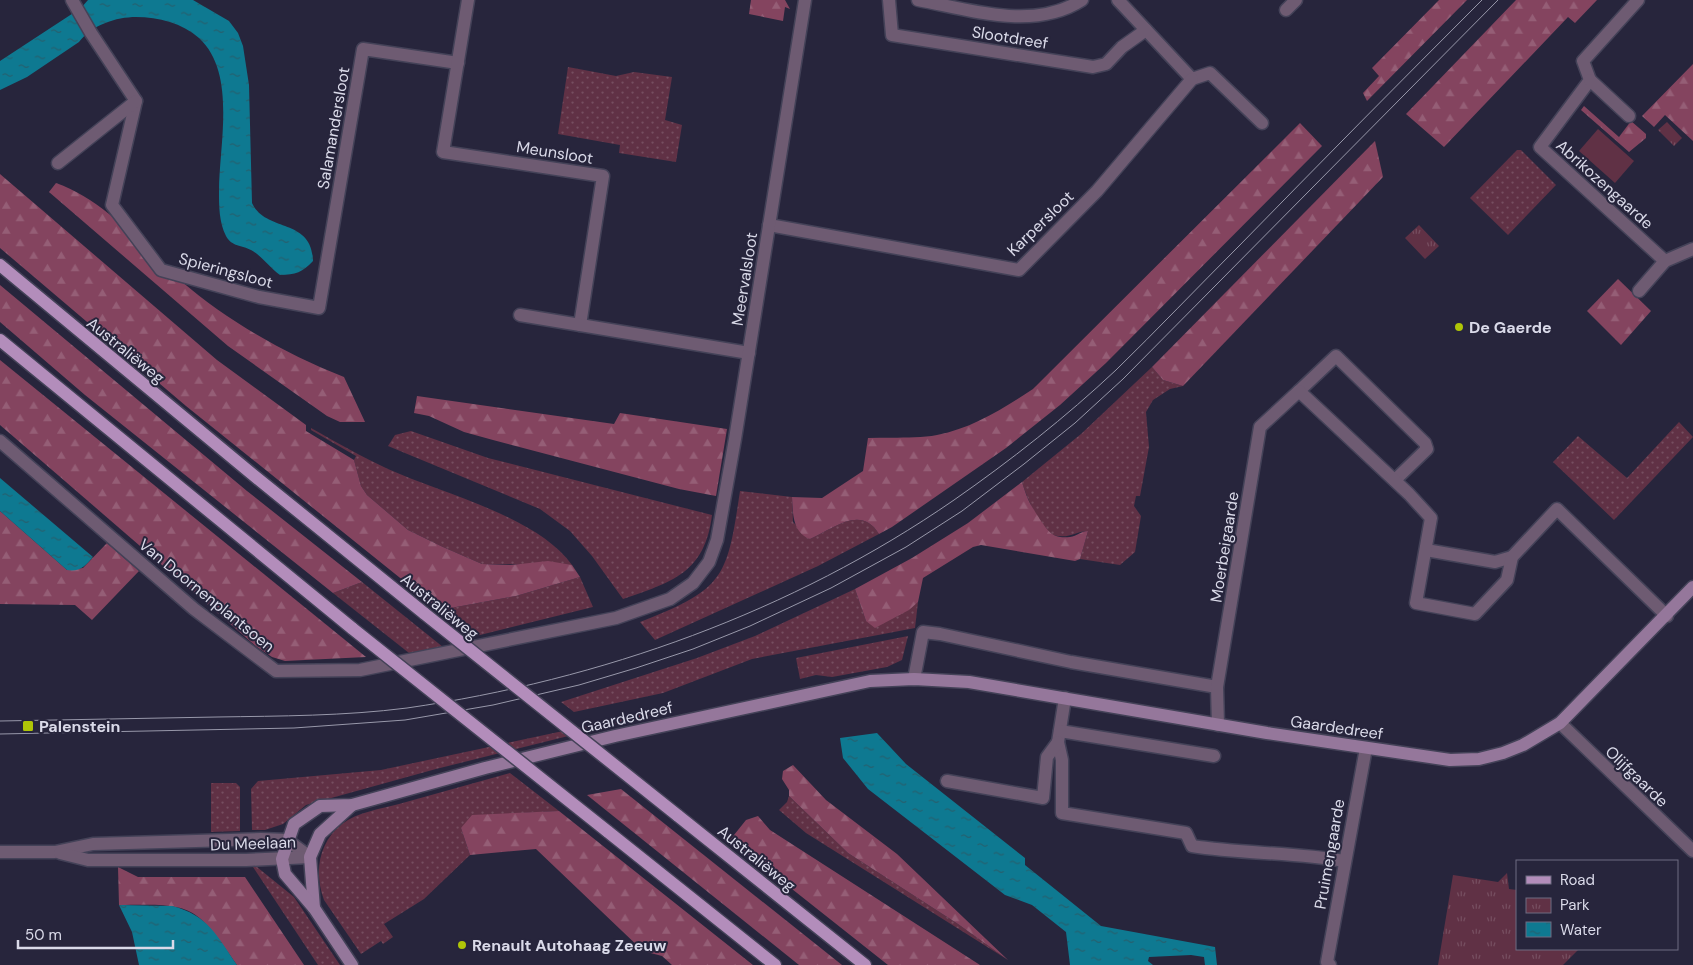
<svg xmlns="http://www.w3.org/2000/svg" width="1693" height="965" font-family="'DM Sans',sans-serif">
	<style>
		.grass { fill: url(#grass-dots) }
		.forest { fill: url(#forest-firs) }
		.park { fill: url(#park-tufts) }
		.pitch { fill: #603145 }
		.water { fill: url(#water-ripples) }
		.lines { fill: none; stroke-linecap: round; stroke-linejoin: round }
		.street-casing { stroke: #444258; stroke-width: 15 }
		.secondary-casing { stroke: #444258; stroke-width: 15 }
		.primary-casing { stroke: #444258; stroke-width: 15 }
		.street { stroke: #6e5b72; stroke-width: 12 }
		.secondary { stroke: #95779b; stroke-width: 12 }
		.primary { stroke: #b38dbb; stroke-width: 12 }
		.tram { stroke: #9898aa; stroke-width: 1 }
		.primary-bridge-casing { stroke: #444258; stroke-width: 15; stroke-linecap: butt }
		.primary-bridge { stroke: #b38dbb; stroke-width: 12 }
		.poi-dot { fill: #afc507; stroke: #27253c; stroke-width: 2 }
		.labels { text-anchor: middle; stroke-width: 4; stroke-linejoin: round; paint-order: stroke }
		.street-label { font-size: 16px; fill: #dadae9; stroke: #27253c }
		.poi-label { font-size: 16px; font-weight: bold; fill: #dadae9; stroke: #27253c; text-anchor: start }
	</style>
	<defs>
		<pattern id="grass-dots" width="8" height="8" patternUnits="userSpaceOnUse" patternTransform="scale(1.25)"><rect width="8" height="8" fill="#603145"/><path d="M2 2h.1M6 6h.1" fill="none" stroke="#764e60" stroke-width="1.8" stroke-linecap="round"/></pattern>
		<pattern id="forest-firs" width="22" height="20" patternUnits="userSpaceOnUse" patternTransform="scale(1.25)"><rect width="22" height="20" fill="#84445f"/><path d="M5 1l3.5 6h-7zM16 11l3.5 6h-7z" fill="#955e76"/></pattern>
		<pattern id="park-tufts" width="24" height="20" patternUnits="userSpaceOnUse" patternTransform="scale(1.25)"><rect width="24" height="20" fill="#603145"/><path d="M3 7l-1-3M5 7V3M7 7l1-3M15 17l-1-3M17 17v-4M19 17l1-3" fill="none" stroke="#764e60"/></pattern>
		<pattern id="water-ripples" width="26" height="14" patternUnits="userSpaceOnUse" patternTransform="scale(1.25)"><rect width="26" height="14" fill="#0e7991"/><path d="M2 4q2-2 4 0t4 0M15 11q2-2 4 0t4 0" fill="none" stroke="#25606f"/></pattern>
	</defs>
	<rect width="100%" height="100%" fill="#27253c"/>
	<!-- grass -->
	<g class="grass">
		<polygon points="568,67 616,76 634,72 672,77 665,120 682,125 676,162 619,153 620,145 558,134"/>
		<polygon points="1517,150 1521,150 1556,185 1508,235 1470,198"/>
		<path d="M 1152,367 L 1163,380 L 1183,386 L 1170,389 L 1153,400 L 1146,412 L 1149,447 L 1140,496 L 1136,496 L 1134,506 L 1141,516 L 1135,552 L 1120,565 L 1080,559 L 1088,531 C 1077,531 1070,538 1058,536 C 1042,535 1026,496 1022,482 L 1081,434 Z"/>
		<polygon points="1679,422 1693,437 1614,520 1553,462 1578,436 1627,478"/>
		<path d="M 311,428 C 336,442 362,457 388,469 C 443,494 537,516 572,565 L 482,564 L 443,547 L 408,530 L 367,495 L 361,486 L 354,460 L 356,456 L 311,430 Z"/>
		<path d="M 411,431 L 488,458 L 712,515 C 705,573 672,582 623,599 L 592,556 L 570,531 L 540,509 L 388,446 L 395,435 Z"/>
		<path d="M 740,491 L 792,497 L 793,522 L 810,539 C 833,529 861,504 879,534 L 818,566 L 655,640 L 640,622 C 725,589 727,578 740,491 Z"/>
		<polygon points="580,577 593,607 476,636 440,610 516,596"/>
		<polygon points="362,582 443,647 409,653 333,593"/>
		<polygon points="855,589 866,621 895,617 918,602 915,628 752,659 663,693 574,712 561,702 697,658 755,636"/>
		<polygon points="908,636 902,660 887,667 832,677 816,675 800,679 796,658"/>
		<polygon points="671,708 673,710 436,769 306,805 283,824 265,830 252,830 251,789 258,781 381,770"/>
		<path d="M 510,773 L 559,811 L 522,813 L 461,828 L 470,855 L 424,899 L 384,924 L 393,937 L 383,944 L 381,941 L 361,954 L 324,900 C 314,873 318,843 342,824 C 357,812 381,809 399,804 C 436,794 473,783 510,773 Z"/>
		<polygon points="211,783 236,783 240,787 240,831 211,832"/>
		<polygon points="789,796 848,853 958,924 1008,960 806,833 779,810 787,802"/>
		<polygon points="253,867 257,867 294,897 340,965 318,965"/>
	</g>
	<!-- forest -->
	<g class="forest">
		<polygon points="751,0 785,0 790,9 785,7 783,21 749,14"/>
		<polygon points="1439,0 1467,0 1367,101 1363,93 1379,76 1372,68"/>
		<polygon points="1516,0 1597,0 1575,23 1568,17 1444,147 1406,114"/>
		<polygon points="1693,64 1693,141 1665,115 1654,127 1642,116"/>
		<polygon points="1584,106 1619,137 1631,121 1646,134 1646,138 1629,152 1581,110"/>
		<path d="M 1300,123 L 1322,146 L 1106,363 L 1060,405 L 1006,448 L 892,527 L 879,534 C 861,504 833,529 810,539 C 792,532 793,513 792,497 L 822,498 L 863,471 L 868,438 C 891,437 916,439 937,435 C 973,428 1004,408 1033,389 Z"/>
		<polygon points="1375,141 1383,177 1183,386 1163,380 1152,367"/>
		<polygon points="0,174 217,360 306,425 306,431 354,460 361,486 367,495 408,530 443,547 482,564 511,565 548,561 572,565 580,577 516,596 440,610 186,406 0,248"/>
		<path d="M 56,183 C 107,201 141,246 181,281 C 229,322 286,354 344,377 L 365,422 L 340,422 L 327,416 L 228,346 L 49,192 Z"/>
		<polygon points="1618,279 1651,311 1621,345 1587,311"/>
		<polygon points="0,285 247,491 362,582 333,593 85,395 0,322"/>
		<polygon points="0,360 366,657 285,661 272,657 257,647 0,425"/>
		<polygon points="417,396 614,424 620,413 727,429 716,496 679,489 493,440 464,432 429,416 414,413"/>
		<path d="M 1022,482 C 1028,501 1029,502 1039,518 C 1048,531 1052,539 1070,537 C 1077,536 1081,531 1088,531 L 1080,559 L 1075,561 L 981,545 L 973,547 L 923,578 L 918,602 L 909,610 L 875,628 L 866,621 L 855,589 L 912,558 L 968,523 Z"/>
		<polygon points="0,511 67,570 83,568 107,543 139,571 92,620 75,605 0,604"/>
		<polygon points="793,765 826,800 897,854 1008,960 958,924 848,853 789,796 789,790 782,779 783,771"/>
		<polygon points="621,789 842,965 799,965 587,795"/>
		<polygon points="559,811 753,965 672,965 662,956 643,951 536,849 470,855 461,828 472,815"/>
		<polygon points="758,816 770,830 980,965 888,965 730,840 746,820"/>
		<path d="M 118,867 L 138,877 L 245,877 L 304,965 L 237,965 C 195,904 193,904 119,905 Z"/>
	</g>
	<!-- park -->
	<g class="park">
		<polygon points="1667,122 1682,138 1674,146 1658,130"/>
		<polygon points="1419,225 1439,246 1425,259 1405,238"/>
		<polygon points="1507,873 1509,889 1517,890 1517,949 1579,949 1563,965 1438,965 1453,875 1498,882"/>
	</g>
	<!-- pitch -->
	<polygon class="pitch" points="1598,129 1634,161 1615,183 1579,151"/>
	<!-- water -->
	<g class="water">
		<path d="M 88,0 L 193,0 L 229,21 L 238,33 L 243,46 L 249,85 L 252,203 C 266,233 312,217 313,261 C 303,272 295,275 280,275 C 270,268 262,256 251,250 C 242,245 232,247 226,236 C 219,222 219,206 219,191 C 219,145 237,73 199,38 C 182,23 159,17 136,17 C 116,17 92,25 79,42 L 27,77 L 0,90 L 0,61 L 81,8 Z"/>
		<path d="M 0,478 L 93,557 C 85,566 80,572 67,570 L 0,511 Z"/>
		<polygon points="877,733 906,764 1025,858 1025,865 1101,926 1215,947 1217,965 1205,965 1204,957 1191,955 1149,957 1148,961 1153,965 1070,965 1066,932 1032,905 1005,895 868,789 843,758 840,738"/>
		<path d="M 172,906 C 208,915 217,936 237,965 L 139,965 L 132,932 L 119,905 Z"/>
	</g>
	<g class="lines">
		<defs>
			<g id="street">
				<polyline points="72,0 91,33 136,101 112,205 161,270 259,297 319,308 363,49 458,63"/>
				<polyline points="468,0 443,152 603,176 580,325"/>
				<polyline points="889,0 892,35 1093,67 1106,64 1122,47 1146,30"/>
				<path d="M 918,0 C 971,10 1034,31 1082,0"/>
				<polyline points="1118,0 1192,79 1210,73 1262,123"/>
				<polyline points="1638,0 1583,61 1590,80 1540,147 1665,261"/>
				<polyline points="1286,10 1296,0"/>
				<polyline points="1590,80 1629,116"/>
				<polyline points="58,163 136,101"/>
				<polyline points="769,225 1019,270 1097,191 1192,79"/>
				<polyline points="1639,291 1665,261 1693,249"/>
				<polyline points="520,315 749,353"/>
				<polyline points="1299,391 1336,356 1425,443 1427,449 1395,480"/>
				<polyline points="0,441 194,609 276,671 360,670 616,618 670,599 693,583 709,562 717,540 735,439 805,0"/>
				<polyline points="1426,550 1495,562 1512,557"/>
				<polyline points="914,679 923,632 940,634 1071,662 1217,687"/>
				<path d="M 1065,698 L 1058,742 L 1062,760 L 1062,813 L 1186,833 L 1192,846 C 1242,854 1294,852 1344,861"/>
				<polyline points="1560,723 1693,851"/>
				<polyline points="1218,725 1217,687 1260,427 1299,391 1409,494 1431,518 1416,603 1475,614 1507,580 1512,557 1557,509 1667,616"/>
				<polyline points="1060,731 1214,756"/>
				<polyline points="947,781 1043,798 1047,757 1058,742"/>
				<polyline points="0,852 55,852 93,844 261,839 287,840 310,857"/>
				<polyline points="60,853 88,860 246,860 310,857"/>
				<polyline points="1330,965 1327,962 1366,748"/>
			</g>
			<g id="secondary">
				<polyline points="314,908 310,857 320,834 352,805"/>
				<polyline points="352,965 314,908 285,874 282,859 294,824 320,806 352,805 485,768 615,736 870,681 914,679 969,682 1267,733 1450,760 1479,759 1503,753 1523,745 1560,723 1693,587"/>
			</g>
			<g id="primary">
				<polyline points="0,265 252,474 425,614"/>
				<polyline points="0,340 353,629"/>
				<polyline points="677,815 865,965"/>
				<polyline points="607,831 775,965"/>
			</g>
		</defs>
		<!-- street casing -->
		<use href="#street" class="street-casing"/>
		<!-- secondary casing -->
		<use href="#secondary" class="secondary-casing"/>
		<!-- primary casing -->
		<use href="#primary" class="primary-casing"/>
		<!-- street -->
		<use href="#street" class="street"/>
		<!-- secondary -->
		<use href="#secondary" class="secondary"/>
		<!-- primary -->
		<use href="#primary" class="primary"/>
		<!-- tram -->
		<g class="tram">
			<path d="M 0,721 C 72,720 145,718 217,717 C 280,716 345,716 407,708 C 601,680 792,612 954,500 C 1010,461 1066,417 1116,370 C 1157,330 1197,288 1238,247 C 1319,164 1400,82 1482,0"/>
			<polyline points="0,734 294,728 405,720 493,705 579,685 636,668 693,649 750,626 831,588 906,547 962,511 1024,464 1075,423 1123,379 1498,0"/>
		</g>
		<defs>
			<g id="primary-bridge">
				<polyline points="425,614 677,815"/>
				<polyline points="353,629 607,831"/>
			</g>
		</defs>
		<!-- primary-bridge casing -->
		<use href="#primary-bridge" class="primary-bridge-casing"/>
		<!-- primary-bridge -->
		<use href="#primary-bridge" class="primary-bridge"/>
	</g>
	<!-- markers -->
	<g class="poi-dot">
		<circle cx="1459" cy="327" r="5"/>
		<rect x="22" y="720" width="12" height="12" rx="2.5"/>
		<circle cx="462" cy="945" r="5"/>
	</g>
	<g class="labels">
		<!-- street labels -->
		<g class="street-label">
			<text transform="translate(1010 37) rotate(9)" y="6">Slootdreef</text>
			<text transform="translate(333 128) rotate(-80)" y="6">Salamandersloot</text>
			<text transform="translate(555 152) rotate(9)" y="6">Meunsloot</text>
			<text transform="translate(1605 184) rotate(42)" y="6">Abrikozengaarde</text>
			<text transform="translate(1040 223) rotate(-44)" y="6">Karpersloot</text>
			<text transform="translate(226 270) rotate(15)" y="6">Spieringsloot</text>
			<text transform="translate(744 279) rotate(-81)" y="6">Meervalsloot</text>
			<text transform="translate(126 350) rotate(39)" y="6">Australiëweg</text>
			<text transform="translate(1224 547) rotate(-81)" y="6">Moerbeigaarde</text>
			<text transform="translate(207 595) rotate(39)" y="6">Van Doornenplantsoen</text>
			<text transform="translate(440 606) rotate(39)" y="6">Australiëweg</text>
			<text transform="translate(627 717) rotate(-13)" y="6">Gaardedreef</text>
			<text transform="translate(1337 727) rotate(8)" y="6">Gaardedreef</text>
			<text transform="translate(1637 776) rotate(44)" y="6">Olijfgaarde</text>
			<text transform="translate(253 843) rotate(-2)" y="6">Du Meelaan</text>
			<text transform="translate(1329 854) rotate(-80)" y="6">Pruimengaarde</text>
			<text transform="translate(757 858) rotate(39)" y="6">Australiëweg</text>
		</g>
		<!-- poi labels -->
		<g class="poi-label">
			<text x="1469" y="333">De Gaerde</text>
			<text x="39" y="732">Palenstein</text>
			<text x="472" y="951">Renault Autohaag Zeeuw</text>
		</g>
	</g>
	<!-- legend -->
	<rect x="1516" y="860" width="162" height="90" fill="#27253c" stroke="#6f6d81"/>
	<rect x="1526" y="876" width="25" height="8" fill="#b38dbb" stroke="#6f6d81"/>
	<text x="1560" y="885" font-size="15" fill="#dadae9">Road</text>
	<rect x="1526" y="898" width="25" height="15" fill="url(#park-tufts)" stroke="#6f6d81"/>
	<text x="1560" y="910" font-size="15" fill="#dadae9">Park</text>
	<rect x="1526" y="922" width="25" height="15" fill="url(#water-ripples)" stroke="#6f6d81"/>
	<text x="1560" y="935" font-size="15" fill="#dadae9">Water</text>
	<!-- scale -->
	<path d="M18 940v8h155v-8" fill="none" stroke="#dadae9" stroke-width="2.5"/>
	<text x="25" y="940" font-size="15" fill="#dadae9" stroke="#27253c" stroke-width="4" paint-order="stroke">50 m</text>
</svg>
